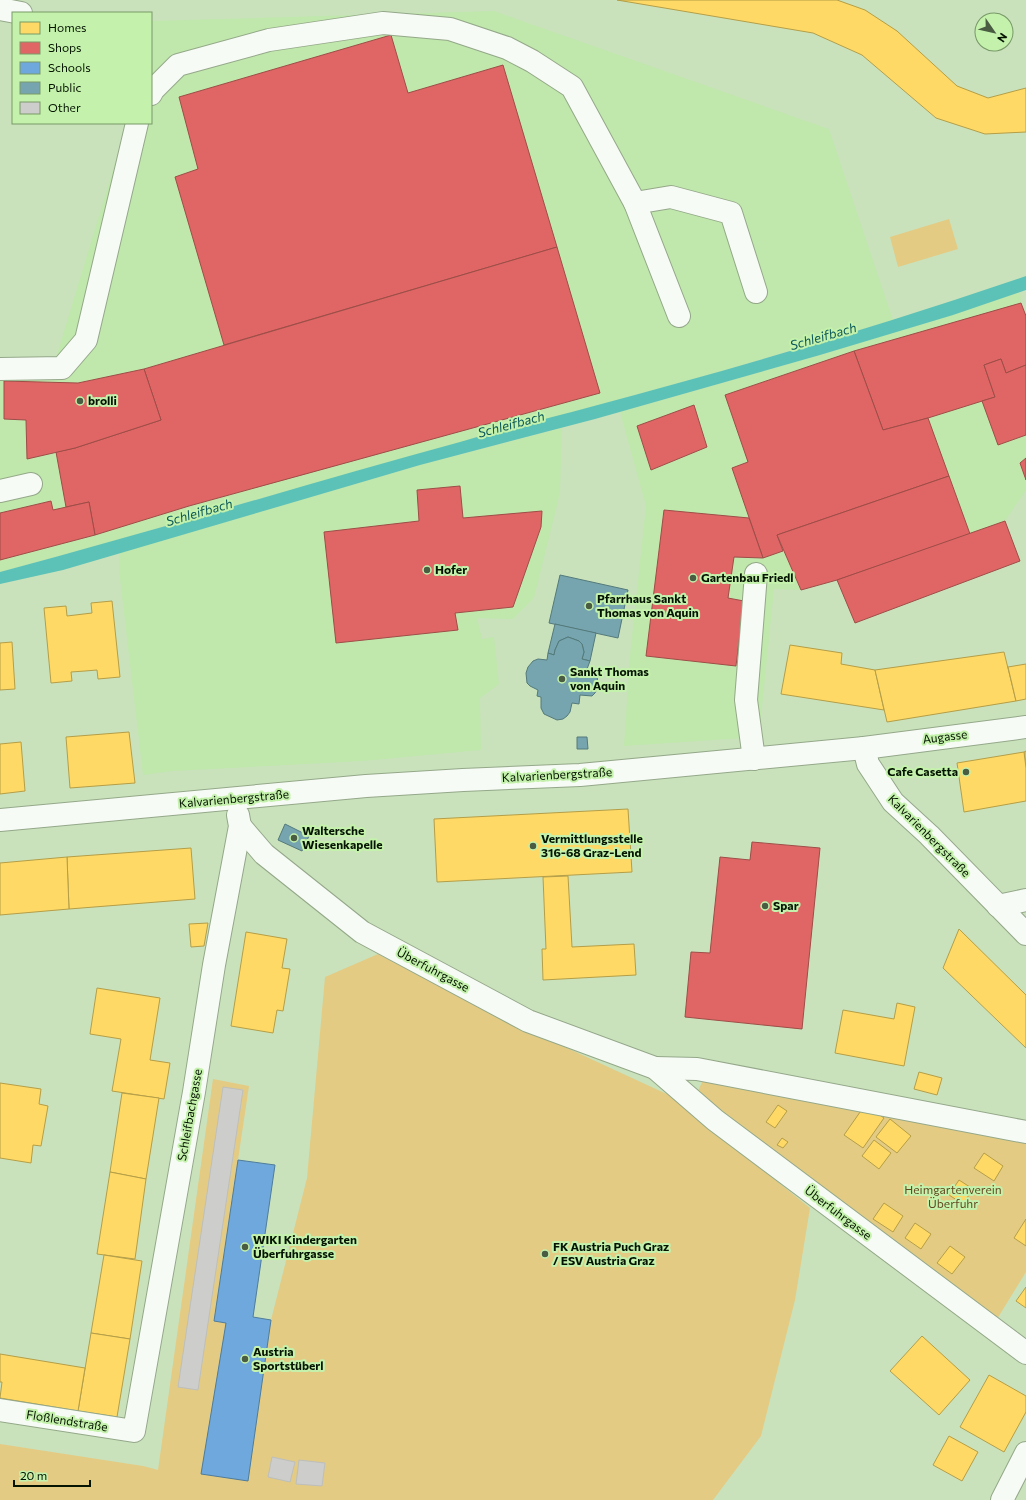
<svg xmlns="http://www.w3.org/2000/svg" width="1026" height="1500" font-family="Commissioner,sans-serif">
	<style>
		.built { fill: #c0e7ac }
		.green { fill: #e3cb84 }
		.water { fill: #5cc2b7 }
		.homes { fill: #ffd966; stroke: #b49e47 }
		.shops { fill: #e06666; stroke: #9e4d47 }
		.schools { fill: #6fa8dc; stroke: #4f7c9a }
		.public { fill: #76a5af; stroke: #547a7a }
		.building { fill: #cdcdcc; stroke: #bdbfbb }
		.lines { fill: none; stroke-linecap: round; stroke-linejoin: round }
		.minor-casing { stroke: #94a889; stroke-width: 24 }
		.minor { stroke: #f7fbf5; stroke-width: 22 }
		.poi-dot { fill: #4a5c42; stroke: #c4f2ac; stroke-width: 1.5 }
		.labels { text-anchor: middle; stroke-width: 4; stroke-linejoin: round; paint-order: stroke }
		.poi-label { font-size: 12px; font-weight: bold; fill: #051400; stroke: #c4f2ac; text-anchor: start }
		.street-label { font-size: 12px; fill: #051400; stroke: #c4f2ac }
		.park-label { font-size: 12px; fill: #63481f; stroke: #c4f2ac }
		.water-label { font-size: 13px; font-style: italic; fill: #0c5858; stroke: #c4f2ac }
	</style>
	<rect width="100%" height="100%" fill="#c9e2bc"/>
	<!-- built -->
	<g class="built">
		<polygon points="494,11 829,129 893,320 715,373 212,512 115,541 0,572 0,361 56,358 127,123 151,123 151,21"/>
		<polygon points="1020,292 1021,303 1026,316 1026,490 1005,521 1020,561 855,623 837,580 801,590 774,589 759,737 624,746 630,655 646,506 620,412 820,355"/>
		<polygon points="562,428 560,493 534,598 513,619 477,618 482,639 494,637 499,684 480,698 481,750 363,761 173,771 143,775 119,570 119,553 420,465"/>
	</g>
	<!-- green -->
	<g class="green">
		<polygon points="949,219 958,249 898,267 890,237"/>
		<polygon points="378,954 487,1011 671,1096 810,1208 795,1300 761,1436 713,1500 0,1500 0,1444 143,1466 158,1470 213,1079 249,1086 214,1321 226,1323 253,1317 271,1320 307,1178 325,977"/>
		<polygon points="705,1076 1026,1139 1026,1272 997,1319 697,1093"/>
	</g>
	<!-- water -->
	<path class="water" d="M 1026,276 L 1026,290 L 953,315 L 820,355 L 595,419 L 420,465 L 63,570 L 0,584 L 0,572 C 154,531 306,484 460,442 C 504,429 550,418 594,406 C 740,367 884,325 1026,276 Z"/>
	<!-- homes -->
	<g class="homes">
		<polygon points="617,0 837,0 865,10 897,31 957,86 988,98 1026,88 1026,132 985,134 936,118 862,55 813,33"/>
		<polygon points="112,601 120,677 98,679 97,670 85,671 71,672 72,681 51,683 44,608 66,606 67,616 92,613 91,603"/>
		<polygon points="12,642 15,689 0,690 0,643"/>
		<polygon points="790,645 842,653 841,664 875,670 884,710 781,694"/>
		<polygon points="1004,652 1016,701 887,722 875,670"/>
		<polygon points="1026,664 1026,699 1016,701 1008,667"/>
		<polygon points="129,732 135,783 70,788 66,737"/>
		<polygon points="21,742 25,791 0,794 0,744"/>
		<polygon points="1026,751 1026,768 1024,752"/>
		<polygon points="1024,752 1026,768 1026,801 964,812 957,763"/>
		<polygon points="628,809 632,872 437,882 434,819"/>
		<polygon points="191,848 195,899 69,909 67,857"/>
		<polygon points="67,857 69,909 0,915 0,863"/>
		<polygon points="568,876 572,947 634,944 636,975 543,980 542,949 546,949 543,877"/>
		<polygon points="208,923 204,946 191,947 189,924"/>
		<polygon points="959,929 1026,995 1026,1048 943,968"/>
		<polygon points="246,932 287,939 282,968 290,969 283,1011 277,1010 273,1033 231,1026"/>
		<polygon points="97,988 160,998 150,1060 170,1063 164,1099 112,1091 121,1039 90,1034"/>
		<polygon points="897,1003 915,1007 904,1066 835,1053 843,1010 894,1019"/>
		<polygon points="919,1072 942,1078 937,1095 914,1089"/>
		<polygon points="0,1083 41,1089 39,1104 48,1106 41,1146 33,1145 31,1163 0,1158"/>
		<polygon points="122,1093 159,1098 146,1179 110,1172"/>
		<polygon points="778,1105 787,1111 775,1128 766,1122"/>
		<polygon points="865,1105 884,1118 863,1148 844,1135"/>
		<polygon points="890,1119 911,1136 897,1153 876,1137"/>
		<polygon points="782,1138 788,1142 783,1148 777,1145"/>
		<polygon points="874,1140 891,1153 879,1169 862,1156"/>
		<polygon points="984,1153 1003,1166 994,1181 974,1168"/>
		<polygon points="110,1172 146,1179 135,1259 97,1254"/>
		<polygon points="959,1180 973,1189 963,1204 949,1195"/>
		<polygon points="884,1203 903,1216 893,1232 873,1219"/>
		<polygon points="1026,1219 1026,1246 1014,1238"/>
		<polygon points="915,1223 931,1234 921,1249 905,1238"/>
		<polygon points="950,1246 965,1257 952,1274 937,1263"/>
		<polygon points="104,1255 142,1261 130,1339 91,1333"/>
		<polygon points="1026,1287 1026,1308 1016,1301"/>
		<polygon points="91,1333 130,1339 117,1417 78,1411"/>
		<polygon points="922,1336 970,1380 939,1415 890,1371"/>
		<polygon points="0,1354 85,1368 78,1411 0,1398 2,1382 0,1382"/>
		<polygon points="989,1375 1026,1396 1026,1412 1004,1452 960,1427"/>
		<polygon points="949,1436 978,1452 962,1481 933,1465"/>
	</g>
	<!-- shops -->
	<g class="shops">
		<polygon points="391,35 408,93 503,65 557,247 224,345 175,177 198,169 179,97"/>
		<polygon points="557,247 600,393 189,506 95,535 89,502 66,507 56,452 75,448 161,420 144,369"/>
		<polygon points="1021,303 1026,316 1026,365 1006,373 1001,359 984,365 995,397 928,418 883,430 854,351"/>
		<polygon points="854,351 883,430 928,418 949,476 777,535 783,551 763,558 732,468 748,462 725,395"/>
		<polygon points="1001,359 1006,373 1026,365 1026,435 998,445 982,401 995,397 984,365"/>
		<polygon points="144,369 161,420 75,448 27,459 26,420 4,419 4,381 78,383"/>
		<polygon points="694,405 707,447 651,470 637,426"/>
		<polygon points="1026,458 1026,480 1020,463"/>
		<polygon points="949,476 970,534 837,580 801,590 777,535"/>
		<polygon points="460,486 463,518 542,511 541,527 513,607 455,613 458,630 336,643 324,532 419,521 417,490"/>
		<polygon points="51,501 53,510 89,502 95,535 0,560 0,513"/>
		<polygon points="664,510 749,518 763,558 734,557 728,598 744,601 736,666 646,656"/>
		<polygon points="1005,521 1020,561 855,623 837,580"/>
		<polygon points="752,842 820,848 802,1029 685,1017 691,952 710,953 720,857 750,860"/>
	</g>
	<!-- schools -->
	<polygon class="schools" points="238,1160 275,1165 253,1317 271,1320 248,1481 201,1474 226,1323 214,1321"/>
	<!-- public -->
	<g class="public">
		<polygon points="560,575 628,590 618,638 549,623"/>
		<polygon points="555,624 596,633 590,661 582,659 584,652 582,644 579,641 568,637 559,641 555,650 554,655 548,653"/>
		<polygon points="568,637 579,641 582,644 584,652 582,659 590,661 587,669 597,675 598,686 595,693 592,696 580,695 579,704 572,703 570,712 567,716 563,719 557,720 544,714 541,708 541,697 537,696 538,690 530,686 527,683 526,673 528,667 533,661 538,659 547,660 548,653 554,655 555,650 559,641"/>
		<polygon points="577,737 587,737 588,749 577,749"/>
		<polygon points="285,824 309,836 302,851 278,840"/>
	</g>
	<!-- building -->
	<g class="building">
		<polygon points="223,1087 243,1090 198,1390 178,1387"/>
		<polygon points="272,1457 295,1462 290,1482 268,1477"/>
		<polygon points="299,1460 325,1463 322,1486 296,1484"/>
	</g>
	<g class="lines">
		<defs>
			<g id="minor">
				<polyline points="0,9 21,13"/>
				<polyline points="151,94 153,90 178,65 269,40 383,23 450,29 507,48 532,61 572,87 635,203 671,197 731,213 756,292"/>
				<polyline points="635,203 679,316"/>
				<polyline points="0,369 62,368 86,340 137,123"/>
				<polyline points="0,491 31,484"/>
				<polyline points="864,748 868,764 893,802 929,835 1026,934"/>
				<polyline points="754,759 746,700 756,574"/>
				<polyline points="0,820 366,786 463,780 580,775 864,748 1026,727"/>
				<polyline points="240,826 264,854 362,932 528,1021 655,1068 715,1120 1026,1353"/>
				<polyline points="998,906 1026,900"/>
				<polyline points="655,1068 697,1069 1026,1132"/>
				<polyline points="0,1410 134,1431 194,1092 214,965 240,826 238,815"/>
				<polyline points="1002,1500 1026,1453"/>
			</g>
		</defs>
		<!-- minor casing -->
		<use href="#minor" class="minor-casing"/>
		<!-- minor -->
		<use href="#minor" class="minor"/>
	</g>
	<!-- markers -->
	<g class="poi-dot">
		<circle cx="80" cy="401" r="4"/>
		<circle cx="427" cy="570" r="4"/>
		<circle cx="693" cy="578" r="4"/>
		<circle cx="589" cy="606" r="4"/>
		<circle cx="562" cy="679" r="4"/>
		<circle cx="966" cy="772" r="4"/>
		<circle cx="294" cy="838" r="4"/>
		<circle cx="533" cy="846" r="4"/>
		<circle cx="765" cy="906" r="4"/>
		<circle cx="245" cy="1247" r="4"/>
		<circle cx="545" cy="1254" r="4"/>
		<circle cx="245" cy="1359" r="4"/>
	</g>
	<g class="labels">
		<!-- poi labels -->
		<g class="poi-label">
			<text x="88" y="405">brolli</text>
			<text x="435" y="574">Hofer</text>
			<text x="701" y="582">Gartenbau Friedl</text>
			<text x="597" y="603">Pfarrhaus Sankt<tspan x="597" dy="14">Thomas von Aquin</tspan></text>
			<text x="570" y="676">Sankt Thomas<tspan x="570" dy="14">von Aquin</tspan></text>
			<text x="958" y="776" text-anchor="end">Cafe Casetta</text>
			<text x="302" y="835">Waltersche<tspan x="302" dy="14">Wiesenkapelle</tspan></text>
			<text x="541" y="843">Vermittlungsstelle<tspan x="541" dy="14">316-68 Graz-Lend</tspan></text>
			<text x="773" y="910">Spar</text>
			<text x="253" y="1244">WIKI Kindergarten<tspan x="253" dy="14">Überfuhrgasse</tspan></text>
			<text x="553" y="1251">FK Austria Puch Graz<tspan x="553" dy="14">/ ESV Austria Graz</tspan></text>
			<text x="253" y="1356">Austria<tspan x="253" dy="14">Sportstüberl</tspan></text>
		</g>
		<!-- street labels -->
		<g class="street-label">
			<text transform="translate(945 737) rotate(-7)" y="4">Augasse</text>
			<text transform="translate(557 775) rotate(-3)" y="4">Kalvarienbergstraße</text>
			<text transform="translate(234 799) rotate(-5)" y="4">Kalvarienbergstraße</text>
			<text transform="translate(929 836) rotate(45)" y="4">Kalvarienbergstraße</text>
			<text transform="translate(433 970) rotate(28)" y="4">Überfuhrgasse</text>
			<text transform="translate(190 1115) rotate(-80)" y="4">Schleifbachgasse</text>
			<text transform="translate(838 1213) rotate(37)" y="4">Überfuhrgasse</text>
			<text transform="translate(67 1421) rotate(9)" y="4">Floßlendstraße</text>
		</g>
		<!-- park labels -->
		<g class="park-label">
			<text x="953" y="1194">Heimgartenverein<tspan x="953" dy="14">Überfuhr</tspan></text>
		</g>
		<!-- water labels -->
		<g class="water-label">
			<text transform="translate(823 336) rotate(-16)" y="5">Schleifbach</text>
			<text transform="translate(511 424) rotate(-15)" y="5">Schleifbach</text>
			<text transform="translate(199 512) rotate(-16)" y="5">Schleifbach</text>
		</g>
	</g>
	<!-- legend -->
	<rect x="12" y="12" width="140" height="112" fill="#c4f2ac" stroke="#789967"/>
	<rect x="20" y="22" width="20" height="12" fill="#ffd966" stroke="#789967"/>
	<text x="48" y="32" font-size="12" fill="#051400">Homes</text>
	<rect x="20" y="42" width="20" height="12" fill="#e06666" stroke="#789967"/>
	<text x="48" y="52" font-size="12" fill="#051400">Shops</text>
	<rect x="20" y="62" width="20" height="12" fill="#6fa8dc" stroke="#789967"/>
	<text x="48" y="72" font-size="12" fill="#051400">Schools</text>
	<rect x="20" y="82" width="20" height="12" fill="#76a5af" stroke="#789967"/>
	<text x="48" y="92" font-size="12" fill="#051400">Public</text>
	<rect x="20" y="102" width="20" height="12" fill="#cdcdcc" stroke="#789967"/>
	<text x="48" y="112" font-size="12" fill="#051400">Other</text>
	<!-- north arrow -->
	<g transform="translate(994 32) rotate(124)"><circle r="19" fill="#c4f2ac" stroke="#789967"/>
	<path d="M0-3L7 15L0 10L-7 15Z" fill="#4a5c42"/>
	<text y="-6" font-size="11" font-weight="bold" text-anchor="middle" fill="#051400">N</text>
	</g>
	<!-- scale -->
	<path d="M14 1480v6h76v-6" fill="none" stroke="#051400" stroke-width="2"/>
	<text x="20" y="1480" font-size="12" fill="#051400" stroke="#c4f2ac" stroke-width="3" paint-order="stroke">20 m</text>
</svg>
